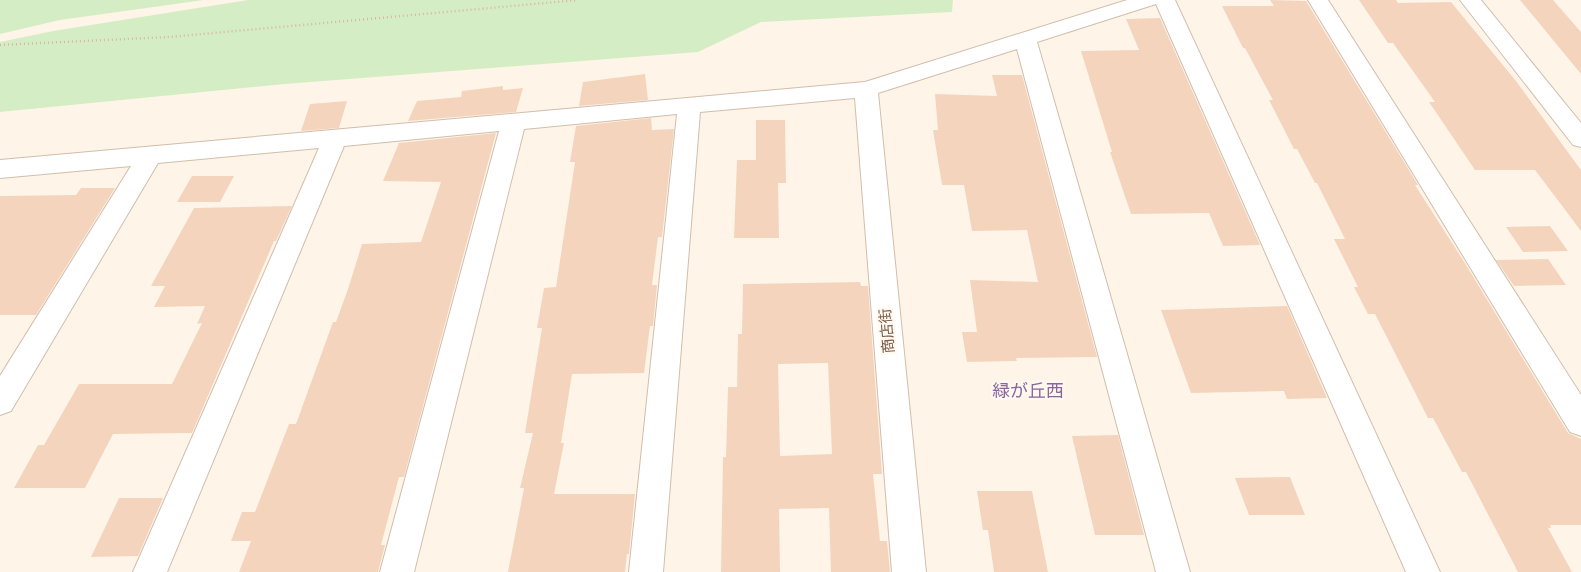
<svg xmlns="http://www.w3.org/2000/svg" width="1581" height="572" font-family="'Nunito Sans','Noto Sans JP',sans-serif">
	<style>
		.green { fill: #d5edc5 }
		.building { fill: #f5d4be; fill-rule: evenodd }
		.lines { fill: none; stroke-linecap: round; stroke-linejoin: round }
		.minor-casing { stroke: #d1bdac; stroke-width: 2 }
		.path { stroke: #dab7a0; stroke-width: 2.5; stroke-dasharray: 1 3; stroke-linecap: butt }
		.minor { fill: #fff; fill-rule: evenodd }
		.labels { text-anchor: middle; stroke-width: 4.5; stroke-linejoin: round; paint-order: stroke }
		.street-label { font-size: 15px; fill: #7a5b4a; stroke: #fff9ef }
		.quarter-label { font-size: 18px; fill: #8b659d; stroke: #fff9ef }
	</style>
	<rect width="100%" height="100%" fill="#fef5e8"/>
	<!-- green -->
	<g class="green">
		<polygon points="0,0 204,0 60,20 0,34"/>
		<polygon points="248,0 953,0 952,12 761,22 698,52 285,84 0,112 0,42 53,31"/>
	</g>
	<!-- building -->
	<g class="building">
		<polygon points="1270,0 1306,1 1418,185 1415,185 1463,260 1568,433 1581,439 1581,525 1550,525 1551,528 1548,528 1572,572 1518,572 1466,472 1462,472 1433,418 1428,418 1375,314 1368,314 1354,287 1358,287 1334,239 1345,239 1317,183 1315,183 1297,149 1294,149 1269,100 1273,100 1245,48 1243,48 1222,6 1274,6"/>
		<polygon points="1359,0 1396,0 1398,3 1451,2 1516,81 1581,170 1581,231 1535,170 1475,170 1429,102 1435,102 1393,43 1388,43"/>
		<polygon points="1520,0 1553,0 1581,32 1581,74"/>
		<polygon points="1160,18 1260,245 1223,246 1209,213 1131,214 1110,152 1112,152 1081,51 1139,50 1126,19"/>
		<polygon points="645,74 648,100 579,106 583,82"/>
		<polygon points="992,75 1022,75 1097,357 1016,358 1017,361 967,362 962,332 977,332 970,280 1038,282 1027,230 972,231 964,185 942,185 933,130 938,130 935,94 997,96"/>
		<polygon points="503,86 503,90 523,88 516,112 408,121 417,101 461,97 462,91"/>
		<polygon points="347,101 339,128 301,131 310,104"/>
		<polygon points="651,118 652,130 674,129 662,237 658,237 652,285 657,285 653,326 650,326 644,373 572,374 561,443 564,443 554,494 635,494 629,554 627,554 625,572 508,572 524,488 520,488 533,433 525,433 542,328 537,328 544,288 556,287 575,162 570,162 576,126"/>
		<polygon points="756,120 785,120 786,183 778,183 779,238 734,238 737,160 756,160"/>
		<polygon points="496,133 404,477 399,477 381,545 385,545 378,572 239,572 251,541 231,541 242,512 255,512 289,424 296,424 333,322 336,322 348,289 362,244 421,242 441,182 383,181 399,143"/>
		<polygon points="192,176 234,176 220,202 177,202"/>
		<polygon points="81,188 115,188 36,315 0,315 0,196 76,195"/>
		<polygon points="292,206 276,241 274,241 192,433 113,434 85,488 14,488 38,445 44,445 79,384 172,384 202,323 197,324 205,306 154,307 165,286 151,286 194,208"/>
		<polygon points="1550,226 1568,251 1523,252 1506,227"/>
		<polygon points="1548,259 1566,285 1514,286 1496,260"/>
		<path d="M 860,282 L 861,286 L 868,286 L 882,474 L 873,474 L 880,541 L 887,541 L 890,572 L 831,572 L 829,508 L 779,509 L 780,572 L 721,572 L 723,457 L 726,457 L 728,387 L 737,387 L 738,334 L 742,334 L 743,284 ZM 828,363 L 832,454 L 780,456 L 778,364 Z"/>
		<polygon points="1287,306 1327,398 1287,399 1284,391 1191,393 1161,310"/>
		<polygon points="1118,435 1144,535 1095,535 1072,436"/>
		<polygon points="1290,477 1305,515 1249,515 1235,478"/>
		<polygon points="977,491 1032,491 1048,572 994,572 988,530 983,530"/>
		<polygon points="119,498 163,498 138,556 91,557"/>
	</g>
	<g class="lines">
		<defs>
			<g id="minor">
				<polygon points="1127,0 1175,0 1440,572 1406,572 1156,4 1037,42 1190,572 1156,572 1017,49 878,93 926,572 892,572 855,98 700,112 663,572 629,572 677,114 524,129 414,572 380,572 499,131 344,146 167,572 133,572 319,148 158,163 11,411 0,415 0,376 131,166 0,178 0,160 865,82"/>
				<polygon points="1308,0 1328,0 1581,395 1581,436 1570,432"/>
				<polygon points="1460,0 1481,0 1581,123 1581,147 1573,145"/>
			</g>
		</defs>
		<!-- minor casing -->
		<use href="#minor" class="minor-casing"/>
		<!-- path -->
		<polyline class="path" points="0,45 169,37 578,0"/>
		<!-- minor -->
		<use href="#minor" class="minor"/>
	</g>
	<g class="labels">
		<!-- street labels -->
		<g class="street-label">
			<text transform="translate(887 331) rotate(-95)" y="5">商店街</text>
		</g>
		<!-- quarter labels -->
		<g class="quarter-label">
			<text x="1028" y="397">緑が丘西</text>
		</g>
	</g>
</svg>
